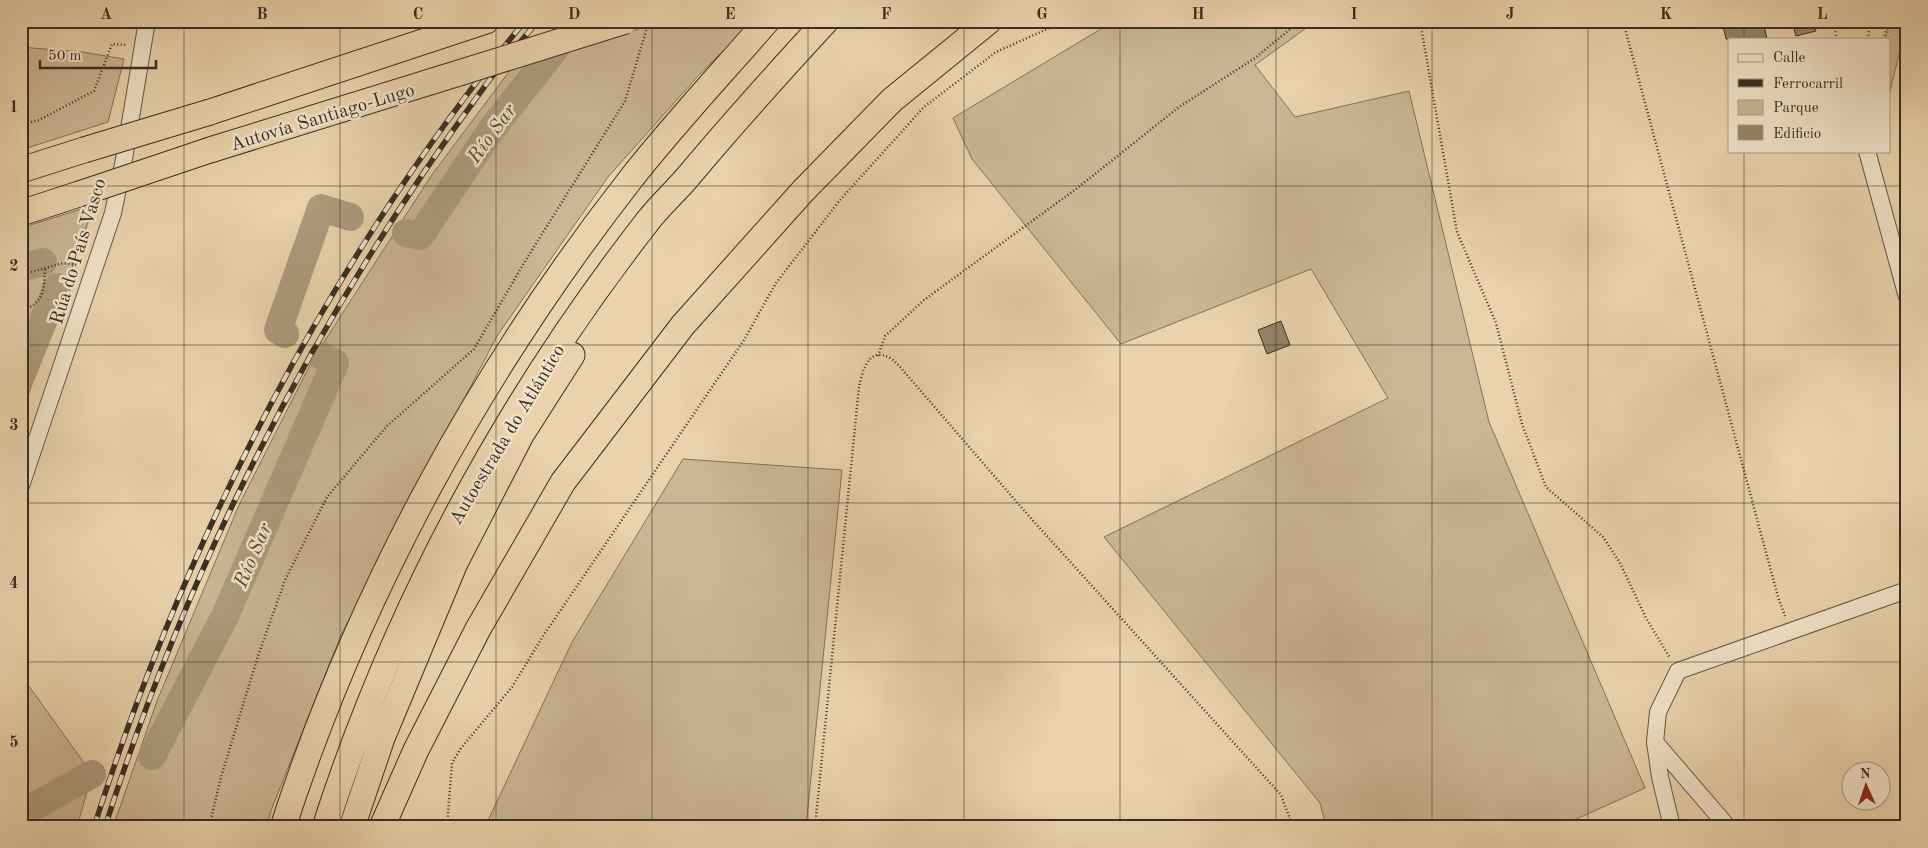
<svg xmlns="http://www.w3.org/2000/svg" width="1928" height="848" font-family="'Old Standard TT',serif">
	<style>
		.green { fill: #cbb695; stroke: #82725c }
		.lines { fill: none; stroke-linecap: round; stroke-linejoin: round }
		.river { stroke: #ad9b7d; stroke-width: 28 }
		.building { fill: #95846a; stroke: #392f23 }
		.minor-casing { stroke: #655845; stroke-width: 18 }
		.highway-casing { stroke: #392f23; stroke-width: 27 }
		.path { stroke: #392f23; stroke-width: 2.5; stroke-dasharray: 1 2.5; stroke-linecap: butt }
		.minor { stroke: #f1e2c9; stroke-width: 16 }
		.highway { stroke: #e9d2ac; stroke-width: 25 }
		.rail-casing { stroke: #392f23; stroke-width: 5.5 }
		.rail { stroke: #f1e2c9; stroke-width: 4; stroke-dasharray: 11; stroke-linecap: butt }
		.highway-bridge-casing { stroke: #392f23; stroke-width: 27; stroke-linecap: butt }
		.highway-bridge { stroke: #e9d2ac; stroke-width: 25 }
		.grid { fill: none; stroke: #392f23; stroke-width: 1; stroke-opacity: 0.55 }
		.labels { text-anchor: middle; stroke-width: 5; stroke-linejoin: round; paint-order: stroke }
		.street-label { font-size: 19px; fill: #392f23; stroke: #f1e2c9 }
		.water-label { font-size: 20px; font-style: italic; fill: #564a3a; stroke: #f1e2c9 }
		.neatline { fill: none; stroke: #392f23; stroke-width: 2 }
		.grid-label { font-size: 16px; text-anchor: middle; font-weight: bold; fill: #392f23 }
	</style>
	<rect width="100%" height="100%" fill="#e9d2ac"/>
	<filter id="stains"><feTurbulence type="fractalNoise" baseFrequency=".004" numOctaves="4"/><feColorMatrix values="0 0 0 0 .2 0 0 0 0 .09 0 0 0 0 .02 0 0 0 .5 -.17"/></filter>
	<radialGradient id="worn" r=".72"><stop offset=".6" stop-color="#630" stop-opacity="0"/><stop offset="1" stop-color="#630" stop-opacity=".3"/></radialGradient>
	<!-- green -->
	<g class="green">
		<polygon points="664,21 753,21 699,75 608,177 497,336 341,635 272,808 266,827 113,827 157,701 239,505 313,359 431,176 511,69"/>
		<polygon points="1114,21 1316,21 1255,65 1295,117 1409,91 1489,422 1645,788 1559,827 1326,827 1320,803 1104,537 1388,398 1311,269 1121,344 972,159 953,118"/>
		<polygon points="1890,21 1907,21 1907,38 1903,38 1890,91 1889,39 1885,39"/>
		<polygon points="21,47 82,52 124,59 108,122 21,150"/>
		<polygon points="94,205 21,416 21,228"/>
		<polygon points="683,459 842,470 806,827 485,827 572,642"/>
		<polygon points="21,675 92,774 77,827 21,827"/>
	</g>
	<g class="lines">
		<!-- river -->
		<g class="river">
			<polyline points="406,233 420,236 491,130 577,21"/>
			<polyline points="21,268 43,262"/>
			<polyline points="285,334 278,330 321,208 350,217"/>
			<polyline points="21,376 57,287"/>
			<polyline points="152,756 225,616 335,363 322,356"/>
			<polyline points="21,814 92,774"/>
		</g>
	</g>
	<!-- building -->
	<g class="building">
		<polygon points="1722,21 1763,21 1767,39 1726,39"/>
		<polygon points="1792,21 1813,21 1816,31 1796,36"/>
		<polygon points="1281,321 1290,345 1267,354 1258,330"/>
	</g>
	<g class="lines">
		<defs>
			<g id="minor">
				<polyline points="1867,151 1907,297"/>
				<polyline points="21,486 113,213 124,159 147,21"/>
				<polyline points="1655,742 1660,777 1672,827"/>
				<polyline points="1728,827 1655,742 1658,712 1678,671 1907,590"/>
			</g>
			<g id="highway">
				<polyline points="210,112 486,21"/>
				<polyline points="210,150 459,73"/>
				<polyline points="21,170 84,150"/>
				<polyline points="21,213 79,194"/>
				<path d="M 283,827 C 359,593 479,373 630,180 C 673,125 721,74 767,21"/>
				<path d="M 325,827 C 395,610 504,406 644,226 C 656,209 672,195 686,179 C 731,125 778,73 826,21"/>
				<polyline points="352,827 382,738 455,563 521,435 572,355"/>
				<polyline points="382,827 416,750 478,629 563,482 683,325 803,191 892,100 989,21"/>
			</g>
		</defs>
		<!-- minor casing -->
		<use href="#minor" class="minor-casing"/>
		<!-- highway casing -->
		<use href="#highway" class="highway-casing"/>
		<!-- path -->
		<g class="path">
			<polyline points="1420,21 1457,232 1496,323 1522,424 1546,487 1603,537 1620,563 1646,618 1670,658"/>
			<polyline points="1623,21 1778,597 1785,616"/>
			<polyline points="1833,21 1837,39"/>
			<polyline points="1868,39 1870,21"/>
			<polyline points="1883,39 1889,21"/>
			<polyline points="21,125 39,120 94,91 112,44 127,45"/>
			<polyline points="21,275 63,263 80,265"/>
			<path d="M 21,312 C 45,301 44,291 45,267"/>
			<polyline points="21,320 25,311"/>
			<polyline points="878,356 885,336 924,300 1076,189 1179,107 1255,58 1300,21"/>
			<polyline points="209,827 221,777 258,656 285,580 327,497 387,426 474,349 524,263 625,101 649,21"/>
			<polyline points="447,827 452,763 461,748 512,687 545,633 744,340 776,283 840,200 924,107 996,52 1065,21"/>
			<path d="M 815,827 L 859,387 C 862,373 868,347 888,357 C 893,359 897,364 901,368 L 1027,514 L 1281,795 L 1293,827"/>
		</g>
		<!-- minor -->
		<use href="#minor" class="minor"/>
		<!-- highway -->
		<use href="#highway" class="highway"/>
		<defs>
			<g id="rail">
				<path d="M 94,827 C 187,535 330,258 525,21"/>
				<path d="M 105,827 C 190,560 319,311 485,86 C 501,63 520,43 538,21"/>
			</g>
		</defs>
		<!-- rail casing -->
		<use href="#rail" class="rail-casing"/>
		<!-- rail -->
		<use href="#rail" class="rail"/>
		<defs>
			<g id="highway-bridge">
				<polyline points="459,73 625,21"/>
				<polyline points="84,150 210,112"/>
				<polyline points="79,194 210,150"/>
			</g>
		</defs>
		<!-- highway-bridge casing -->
		<use href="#highway-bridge" class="highway-bridge-casing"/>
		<!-- highway-bridge -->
		<use href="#highway-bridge" class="highway-bridge"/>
	</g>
	<!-- grid -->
	<path class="grid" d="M 184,21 L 184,827M 340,21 L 340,827M 496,21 L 496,827M 652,21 L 652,827M 808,21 L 808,827M 964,21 L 964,827M 1120,21 L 1120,827M 1276,21 L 1276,827M 1432,21 L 1432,827M 1588,21 L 1588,827M 1744,21 L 1744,39M 1744,151 L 1744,827M 21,186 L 1907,186M 21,345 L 1907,345M 21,503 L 1907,503M 21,662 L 1907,662"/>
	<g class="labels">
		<!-- street labels -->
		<g class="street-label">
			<text transform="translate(322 116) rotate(-17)" y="7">Autovía Santiago-Lugo</text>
			<text transform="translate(77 251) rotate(-73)" y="7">Rúa do País Vasco</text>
			<text transform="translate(506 434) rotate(-59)" y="7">Autoestrada do Atlántico</text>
		</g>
		<!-- water labels -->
		<g class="water-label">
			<text transform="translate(491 133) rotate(-54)" y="7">Río Sar</text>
			<text transform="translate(252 555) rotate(-67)" y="7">Río Sar</text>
		</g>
	</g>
	<!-- margin -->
	<rect width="1928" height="848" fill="none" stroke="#e9d2ac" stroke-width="55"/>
	<!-- legend -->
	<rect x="1728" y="38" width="162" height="115" fill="#f1e2c9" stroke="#a79a87"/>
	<rect x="1738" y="54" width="25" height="8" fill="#f1e2c9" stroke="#a79a87"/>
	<text x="1773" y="62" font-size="15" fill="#392f23">Calle</text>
	<rect x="1738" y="79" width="25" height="8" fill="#392f23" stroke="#a79a87"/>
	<text x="1773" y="88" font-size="15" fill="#392f23">Ferrocarril</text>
	<rect x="1738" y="100" width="25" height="15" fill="#cbb695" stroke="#a79a87"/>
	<text x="1773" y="112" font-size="15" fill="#392f23">Parque</text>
	<rect x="1738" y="125" width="25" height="15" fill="#95846a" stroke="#a79a87"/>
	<text x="1773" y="138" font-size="15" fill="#392f23">Edificio</text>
	<!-- north arrow -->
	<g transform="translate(1866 786) rotate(357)"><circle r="24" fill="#f1e2c9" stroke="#a79a87"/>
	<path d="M0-4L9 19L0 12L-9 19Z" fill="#8f2418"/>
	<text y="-8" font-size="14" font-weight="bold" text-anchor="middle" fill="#392f23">N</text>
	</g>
	<!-- scale -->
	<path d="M40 60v8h116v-8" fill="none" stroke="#392f23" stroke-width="2.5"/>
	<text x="48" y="60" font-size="15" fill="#392f23" stroke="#f1e2c9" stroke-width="4" paint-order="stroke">50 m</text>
	<rect x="28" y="28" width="1872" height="792" class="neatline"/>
	<g class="grid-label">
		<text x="106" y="19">A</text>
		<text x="262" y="19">B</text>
		<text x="418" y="19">C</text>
		<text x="574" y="19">D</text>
		<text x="730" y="19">E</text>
		<text x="886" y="19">F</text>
		<text x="1042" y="19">G</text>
		<text x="1198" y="19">H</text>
		<text x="1354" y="19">I</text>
		<text x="1510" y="19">J</text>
		<text x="1666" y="19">K</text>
		<text x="1822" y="19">L</text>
		<text x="14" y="112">1</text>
		<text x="14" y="271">2</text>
		<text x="14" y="430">3</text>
		<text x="14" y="588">4</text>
		<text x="14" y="747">5</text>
	</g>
	<rect width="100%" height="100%" filter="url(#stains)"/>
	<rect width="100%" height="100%" fill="url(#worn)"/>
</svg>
